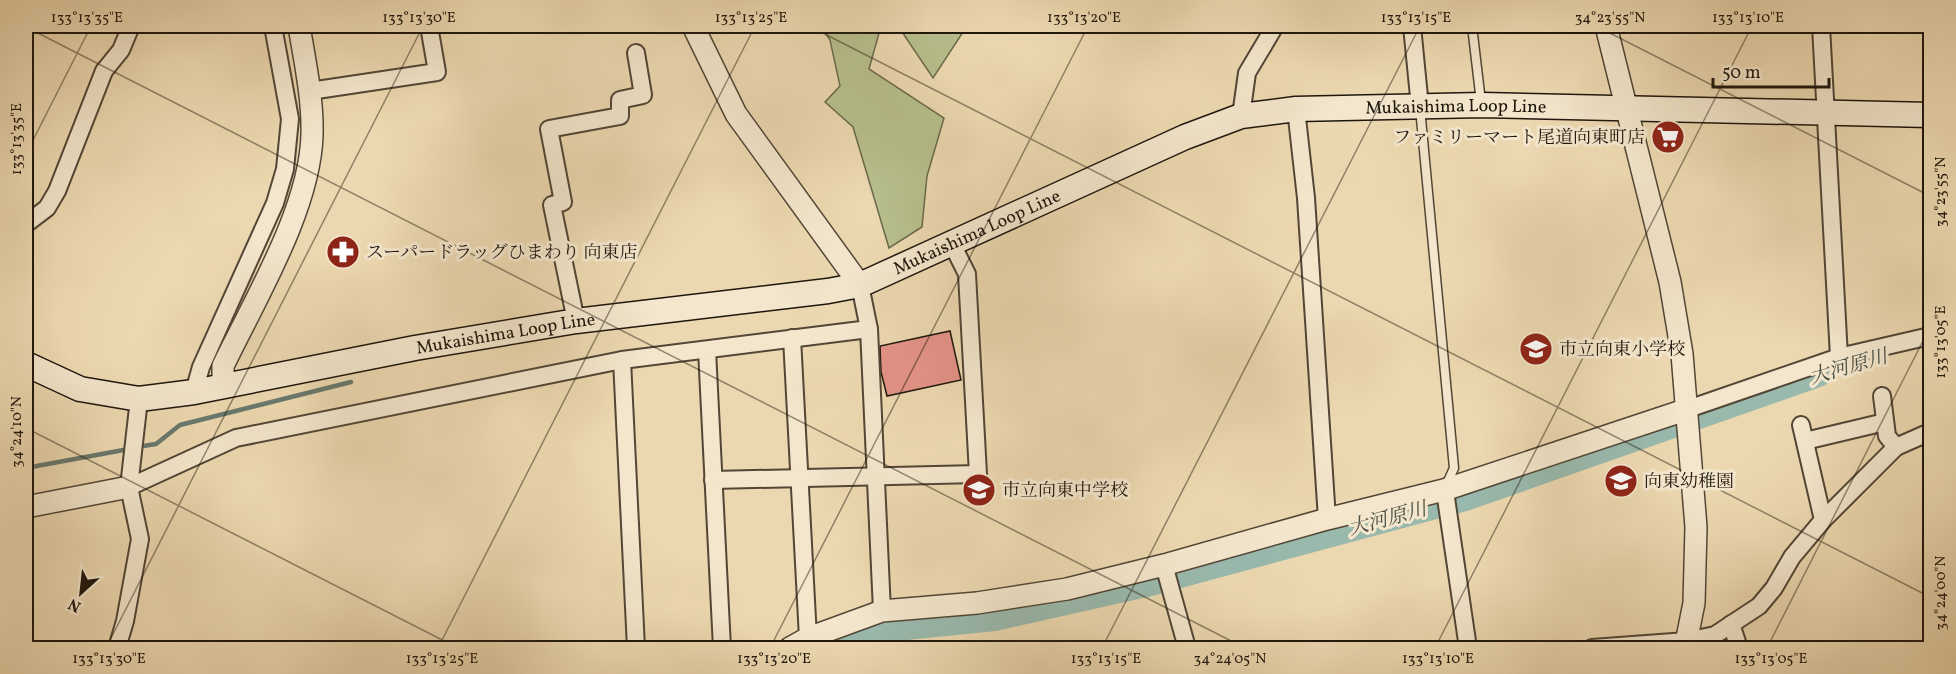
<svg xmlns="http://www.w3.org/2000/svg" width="1956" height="674" font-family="Vollkorn,'Noto Serif JP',serif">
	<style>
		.green { fill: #b7bf8c; stroke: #6a6a4c; stroke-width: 1.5 }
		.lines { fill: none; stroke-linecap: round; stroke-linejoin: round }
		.stream { stroke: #68786d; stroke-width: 4.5 }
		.river { stroke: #99b9ad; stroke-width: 28 }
		.building { fill: #e49388; stroke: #1e160d; stroke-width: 1.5 }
		.service-casing { stroke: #524636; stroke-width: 11 }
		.minor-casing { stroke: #524636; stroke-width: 20 }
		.tertiary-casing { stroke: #524636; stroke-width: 24 }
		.secondary-casing { stroke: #1e160d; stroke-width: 27 }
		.service { stroke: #f3e6cc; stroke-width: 8 }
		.minor { stroke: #f3e6cc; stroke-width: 16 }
		.tertiary { stroke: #f3e6cc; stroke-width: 21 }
		.secondary { stroke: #f3e6cc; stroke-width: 24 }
		.ticks { fill: none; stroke: #1e160d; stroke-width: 1.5; stroke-opacity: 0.45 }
		.labels { text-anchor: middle; stroke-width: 6; stroke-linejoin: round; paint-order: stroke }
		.street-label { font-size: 18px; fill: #1e160d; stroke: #f3e6cc }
		.poi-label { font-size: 18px; fill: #1e160d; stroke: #f3e6cc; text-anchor: start }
		.water-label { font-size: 20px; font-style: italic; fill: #494f45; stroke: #f3e6cc }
		.neatline { fill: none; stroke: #1e160d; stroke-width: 2 }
		.ticks-label { font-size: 15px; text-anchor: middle; fill: #1e160d }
	</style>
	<rect width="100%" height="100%" fill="#ecd8b0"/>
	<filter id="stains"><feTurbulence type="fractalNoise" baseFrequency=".00333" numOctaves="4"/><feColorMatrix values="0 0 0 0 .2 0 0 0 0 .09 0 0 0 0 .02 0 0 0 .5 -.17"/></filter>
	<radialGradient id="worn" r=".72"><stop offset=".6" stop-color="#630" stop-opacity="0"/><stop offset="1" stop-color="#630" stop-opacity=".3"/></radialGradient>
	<!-- green -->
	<g class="green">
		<polygon points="821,26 881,26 869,69 944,118 927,176 922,227 889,248 853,127 825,102 840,86 830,40"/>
		<polygon points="898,26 967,26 933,78"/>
	</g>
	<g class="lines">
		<!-- stream -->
		<g class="stream">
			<polyline points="137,447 156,444 180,425 351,382"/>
			<polyline points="26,468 129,449"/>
		</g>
		<!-- river -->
		<polyline class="river" points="833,648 877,629 994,617 1150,582 1465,497 1818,373"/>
	</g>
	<!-- building -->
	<polygon class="building" points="950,331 961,380 887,396 881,372 880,346"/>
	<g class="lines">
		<defs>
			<g id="service">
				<polyline points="1472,26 1481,102"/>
				<polyline points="1420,108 1454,468 1445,488"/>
			</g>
			<g id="minor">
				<polyline points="1412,26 1420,107"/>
				<polyline points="1821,26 1839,357"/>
				<polyline points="310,91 437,72 429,26"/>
				<polyline points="1296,109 1306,198 1327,519"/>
				<polyline points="1241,116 1247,73 1275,26"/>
				<polyline points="26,224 47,208 57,191 104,71 121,50 131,26"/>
				<polyline points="860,285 869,329 882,611"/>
				<polyline points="576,321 552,205 563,202 549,129 620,116 620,100 643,95 636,53"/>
				<polyline points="792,338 808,638"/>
				<polyline points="707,350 722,648"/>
				<polyline points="622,360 636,648"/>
				<polyline points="194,392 201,367 275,203 285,169 290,119 273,26"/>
				<polyline points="1882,396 1887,436 1896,447"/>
				<polyline points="1688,409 1839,357 1930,336"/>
				<polyline points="1801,425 1823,520"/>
				<polyline points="1805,441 1885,422"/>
				<polyline points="713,480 978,474 967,274 951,242"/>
				<polyline points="129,487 236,438 622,360 869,329"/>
				<polyline points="1446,498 1468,648"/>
				<polyline points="1164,565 1187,648"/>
				<polyline points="1731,624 1739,648"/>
				<polyline points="117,648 125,621 140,539 129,487 139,399"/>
				<polyline points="1592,648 1687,641 1715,635 1759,606 1774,588 1792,557 1823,520 1896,447 1930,432"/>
			</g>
			<g id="tertiary">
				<polyline points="693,26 736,114 860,285"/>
				<polyline points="1606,26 1670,282 1682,354 1696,527 1694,603 1685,648"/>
				<path d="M 223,386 L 223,366 C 255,299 310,209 312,135 C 313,99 305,62 299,26"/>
				<polyline points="26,507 129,487"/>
				<polyline points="790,648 808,638 882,611 977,603 1067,589 1164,565 1327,519 1444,490 1688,409"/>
			</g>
			<g id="secondary">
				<path id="s1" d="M 26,364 L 80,389 L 139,399 L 194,392 L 415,348 L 576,321 L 828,291 L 860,285 L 1185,137 L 1241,116 L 1296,109 L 1482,105 L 1930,115"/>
			</g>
		</defs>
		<!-- service casing -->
		<use href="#service" class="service-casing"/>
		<!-- minor casing -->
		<use href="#minor" class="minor-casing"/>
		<!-- tertiary casing -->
		<use href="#tertiary" class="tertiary-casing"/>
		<!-- secondary casing -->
		<use href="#secondary" class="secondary-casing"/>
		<!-- service -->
		<use href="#service" class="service"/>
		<!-- minor -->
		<use href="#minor" class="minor"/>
		<!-- tertiary -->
		<use href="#tertiary" class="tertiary"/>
		<!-- secondary -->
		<use href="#secondary" class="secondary"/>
	</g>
	<!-- ticks -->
	<path class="ticks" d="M 809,26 L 1930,597M 1596,26 L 1930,196M 26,27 L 1245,648M 26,154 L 91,26M 26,428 L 458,648M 106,648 L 423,26M 438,648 L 755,26M 770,648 L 1088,26M 1102,648 L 1420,26M 1435,648 L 1752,26M 1767,648 L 1930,327"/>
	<!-- icons -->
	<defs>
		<symbol id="supermarket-disc" viewBox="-11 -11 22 22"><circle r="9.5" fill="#8f2418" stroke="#f3e6cc"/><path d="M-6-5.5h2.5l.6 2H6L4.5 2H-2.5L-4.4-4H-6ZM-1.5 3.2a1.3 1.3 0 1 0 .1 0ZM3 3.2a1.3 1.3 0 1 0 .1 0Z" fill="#fff"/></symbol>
		<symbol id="pharmacy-disc" viewBox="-11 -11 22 22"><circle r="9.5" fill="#8f2418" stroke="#f3e6cc"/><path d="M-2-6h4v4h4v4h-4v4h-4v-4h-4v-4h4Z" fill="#fff"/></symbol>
		<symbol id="school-disc" viewBox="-11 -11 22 22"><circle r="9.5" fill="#8f2418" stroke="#f3e6cc"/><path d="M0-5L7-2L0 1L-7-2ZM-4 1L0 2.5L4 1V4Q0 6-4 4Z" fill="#fff"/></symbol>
	</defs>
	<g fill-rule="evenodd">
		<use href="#supermarket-disc" x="1649" y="118" width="38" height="38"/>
		<use href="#pharmacy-disc" x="324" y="233" width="38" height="38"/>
		<use href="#school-disc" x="1517" y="330" width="38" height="38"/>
		<use href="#school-disc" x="1602" y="462" width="38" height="38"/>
		<use href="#school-disc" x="960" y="471" width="38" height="38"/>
	</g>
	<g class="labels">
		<!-- street labels -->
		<g class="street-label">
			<text dy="6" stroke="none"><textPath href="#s1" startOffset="1482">Mukaishima Loop Line</textPath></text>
			<text dy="6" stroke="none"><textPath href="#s1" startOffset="978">Mukaishima Loop Line</textPath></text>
			<text dy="6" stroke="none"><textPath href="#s1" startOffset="492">Mukaishima Loop Line</textPath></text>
		</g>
		<!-- poi labels -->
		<g class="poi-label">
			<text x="1645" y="143" text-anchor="end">ファミリーマート尾道向東町店</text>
			<text x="366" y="258">スーパードラッグひまわり 向東店</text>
			<text x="1559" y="355">市立向東小学校</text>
			<text x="1644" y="487">向東幼稚園</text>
			<text x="1002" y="496">市立向東中学校</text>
		</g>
		<!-- water labels -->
		<g class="water-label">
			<text transform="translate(1848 366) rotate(-16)" y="7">大河原川</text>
			<text transform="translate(1387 518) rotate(-15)" y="7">大河原川</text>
		</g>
	</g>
	<!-- margin -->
	<rect width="1956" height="674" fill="none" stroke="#ecd8b0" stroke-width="66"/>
	<!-- north arrow -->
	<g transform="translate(81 593) rotate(207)" stroke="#f3e6cc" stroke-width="4.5" paint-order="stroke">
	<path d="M0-4.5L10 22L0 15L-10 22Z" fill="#1e160d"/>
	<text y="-9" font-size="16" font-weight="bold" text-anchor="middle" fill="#1e160d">N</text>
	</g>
	<!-- scale -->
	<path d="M1713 78v9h116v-9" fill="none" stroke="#1e160d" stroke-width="3"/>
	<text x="1722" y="78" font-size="18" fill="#1e160d" stroke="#f3e6cc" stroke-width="4.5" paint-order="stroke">50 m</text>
	<rect x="33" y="33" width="1890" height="608" class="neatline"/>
	<g class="ticks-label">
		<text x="87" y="22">133°13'35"E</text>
		<text x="419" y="22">133°13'30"E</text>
		<text x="751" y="22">133°13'25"E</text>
		<text x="1084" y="22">133°13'20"E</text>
		<text x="1416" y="22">133°13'15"E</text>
		<text x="1610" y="22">34°23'55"N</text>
		<text x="1748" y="22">133°13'10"E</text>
		<text transform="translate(16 139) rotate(-90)" y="5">133°13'35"E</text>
		<text transform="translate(1940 192) rotate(-90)" y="5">34°23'55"N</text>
		<text transform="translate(1940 342) rotate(-90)" y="5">133°13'05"E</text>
		<text transform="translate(16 432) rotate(-90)" y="5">34°24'10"N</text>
		<text transform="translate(1940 593) rotate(-90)" y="5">34°24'00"N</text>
		<text x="109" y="663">133°13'30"E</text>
		<text x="442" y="663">133°13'25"E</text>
		<text x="774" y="663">133°13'20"E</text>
		<text x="1106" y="663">133°13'15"E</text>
		<text x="1230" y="663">34°24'05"N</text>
		<text x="1438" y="663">133°13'10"E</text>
		<text x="1771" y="663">133°13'05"E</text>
	</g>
	<rect width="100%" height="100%" filter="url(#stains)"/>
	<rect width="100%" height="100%" fill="url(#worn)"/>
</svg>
